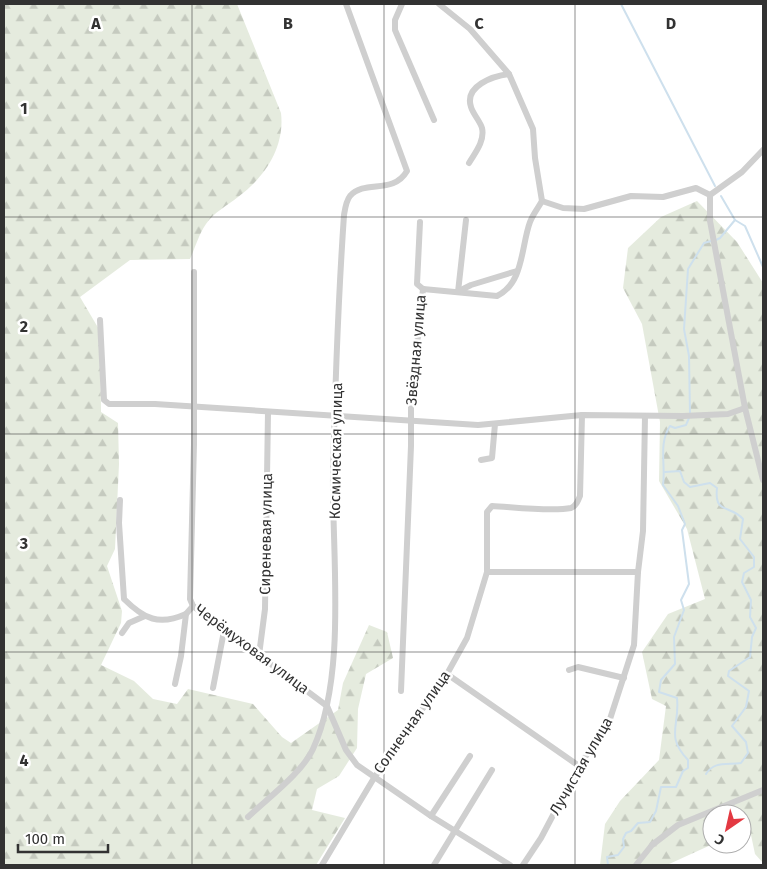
<svg xmlns="http://www.w3.org/2000/svg" width="767" height="869" font-family="'Fira Sans',sans-serif">
	<style>
		.forest { fill: url(#forest-firs) }
		.lines { fill: none; stroke-linecap: round; stroke-linejoin: round }
		.stream { stroke: #cee0ed; stroke-width: 2 }
		.street { stroke: #cfcfcf; stroke-width: 6 }
		.grid { fill: none; stroke: #323232; stroke-width: 1; stroke-opacity: 0.55 }
		.labels { text-anchor: middle; stroke-width: 5; stroke-linejoin: round; paint-order: stroke }
		.street-label { font-size: 15px; fill: #323232; stroke: #fff }
		.grid-label { font-size: 16px; text-anchor: middle; font-weight: bold; fill: #323232; stroke: #fff; stroke-width: 5; stroke-linejoin: round; paint-order: stroke }
	</style>
	<defs>
		<pattern id="forest-firs" width="22" height="20" patternUnits="userSpaceOnUse" patternTransform="scale(1.25)"><rect width="22" height="20" fill="#e5ebde"/><path d="M5 1l3.5 6h-7zM16 11l3.5 6h-7z" fill="#c5cabf"/></pattern>
	</defs>
	<rect width="100%" height="100%" fill="#fff"/>
	<!-- forest -->
	<g class="forest">
		<path d="M 4,4 L 237,4 L 281,113 C 285,147 265,177 238,197 C 227,206 214,212 206,224 C 199,234 195,248 190,259 L 130,260 L 80,297 L 100,331 L 101,412 L 118,423 L 119,464 L 115,549 L 107,566 L 122,611 L 121,623 L 101,665 L 134,681 L 153,699 L 177,704 L 188,689 L 253,704 L 282,737 L 291,743 L 338,710 L 343,683 L 369,625 L 387,632 L 393,658 L 366,674 L 358,709 L 357,748 L 339,776 L 317,789 L 312,810 L 345,818 L 316,865 L 4,865 Z"/>
		<polygon points="697,201 737,242 763,283 763,863 755,854 751,835 742,837 742,814 712,814 713,844 667,865 600,865 605,824 620,801 659,760 666,706 652,699 642,652 668,614 705,599 687,529 659,481 660,422 642,324 623,288 628,248 661,217"/>
	</g>
	<g class="lines">
		<!-- stream -->
		<g class="stream">
			<polyline points="621,4 715,186"/>
			<polyline points="721,196 735,220 745,226 763,267"/>
			<polyline points="716,240 720,238 735,220"/>
			<polyline points="690,414 689,356 684,329 688,269 704,243 711,241"/>
			<path d="M 665,472 L 680,471 L 684,482 L 690,487 L 710,483 L 717,488 C 714,515 730,504 743,519 L 740,539 L 754,557 L 754,567 L 744,573 L 742,582 L 751,600 L 750,617 L 756,628 L 752,637 L 750,657 L 729,671 L 728,676 L 749,691 L 746,707 L 732,726 L 746,742 L 748,753 L 741,763 C 726,765 714,761 706,774"/>
			<path d="M 608,865 L 607,857 L 618,855 L 624,847 L 623,839 L 626,833 L 631,831 L 638,823 L 650,822 L 656,811 L 661,787 L 676,787 L 683,771 L 688,768 L 688,760 C 665,736 680,726 677,698 L 659,692 L 661,680 L 675,664 L 674,637 L 684,610 L 681,600 L 689,584 L 682,530 L 685,524 L 678,506 L 663,485 C 666,466 658,444 670,426 L 675,428 L 686,425 L 689,418"/>
		</g>
		<!-- street -->
		<g class="street">
			<polyline points="402,4 395,20 395,30 434,120"/>
			<polyline points="439,4 470,29 509,74 533,129 535,158 542,201"/>
			<polyline points="763,150 742,172 710,195 710,221 745,408 763,480"/>
			<path d="M 469,163 C 475,153 485,141 482,128 C 480,121 473,114 471,107 C 464,86 493,76 509,74"/>
			<polyline points="542,201 563,208 584,209 631,196 663,197 696,188 710,195"/>
			<polyline points="420,222 417,284 423,289"/>
			<polyline points="194,272 194,444 190,599 193,606 327,706 346,750 357,765 431,816 510,865"/>
			<path d="M 423,289 L 497,296 C 524,283 521,246 530,222 C 533,214 538,208 542,201"/>
			<polyline points="459,291 471,285 517,271"/>
			<polyline points="458,292 466,220"/>
			<polyline points="100,320 104,400 109,404 155,404 478,425 582,415 683,416 728,414 745,408"/>
			<polyline points="481,460 492,458 495,424"/>
			<path d="M 120,500 L 119,523 L 124,599 C 144,619 159,626 186,614"/>
			<polyline points="487,572 638,572"/>
			<polyline points="122,633 129,623 145,616"/>
			<polyline points="259,655 265,609 268,412"/>
			<polyline points="569,670 578,667 624,678"/>
			<polyline points="447,674 579,766"/>
			<polyline points="175,684 181,656 186,614 193,606"/>
			<polyline points="213,688 224,631"/>
			<polyline points="401,691 411,446 411,401 423,289"/>
			<polyline points="431,816 470,756"/>
			<path d="M 248,817 C 268,798 302,773 313,749 C 347,675 332,557 333,476 C 335,389 338,302 344,215 C 345,209 346,201 350,196 C 365,179 393,195 407,171 L 346,4"/>
			<path d="M 322,865 L 374,778 L 447,674 L 467,638 L 487,572 L 487,512 L 492,506 C 512,507 552,512 571,508 C 576,506 578,501 580,496 L 582,415"/>
			<polyline points="434,865 492,770"/>
			<polyline points="523,865 541,838 579,766 609,722 634,645 638,572 643,531 645,416"/>
			<polyline points="636,865 652,845 678,825 763,790"/>
		</g>
	</g>
	<!-- grid -->
	<path class="grid" d="M 192,4 L 192,865M 384,4 L 384,865M 575,4 L 575,865M 4,217 L 763,217M 4,434 L 763,434M 4,652 L 763,652"/>
	<g class="labels">
		<!-- street labels -->
		<g class="street-label">
			<text transform="translate(416 350) rotate(-85)" y="5">Звёздная улица</text>
			<text transform="translate(336 451) rotate(-89)" y="5">Космическая улица</text>
			<text transform="translate(266 534) rotate(-89)" y="5">Сиреневая улица</text>
			<text transform="translate(252 649) rotate(37)" y="5">Черёмуховая улица</text>
			<text transform="translate(412 722) rotate(-55)" y="5">Солнечная улица</text>
			<text transform="translate(581 766) rotate(-60)" y="5">Лучистая улица</text>
		</g>
	</g>
	<g class="grid-label">
		<text x="96" y="29">A</text>
		<text x="288" y="29">B</text>
		<text x="479" y="29">C</text>
		<text x="671" y="29">D</text>
		<text x="24" y="114">1</text>
		<text x="24" y="332">2</text>
		<text x="24" y="549">3</text>
		<text x="24" y="766">4</text>
	</g>
	<!-- border -->
	<rect width="767" height="869" fill="none" stroke="#323232" stroke-width="10"/>
	<!-- north arrow -->
	<g transform="translate(727 829) rotate(214)"><circle r="24" fill="#ffffff" stroke="#adadad"/>
	<path d="M0-4L9 19L0 12L-9 19Z" fill="#e33942"/>
	<text y="-8" font-size="14" font-weight="bold" text-anchor="middle" fill="#323232">С</text>
	</g>
	<!-- scale -->
	<path d="M18 844v8h90v-8" fill="none" stroke="#323232" stroke-width="2.5"/>
	<text x="25" y="844" font-size="15" fill="#323232" stroke="#ffffff" stroke-width="4" paint-order="stroke">100 m</text>
</svg>
